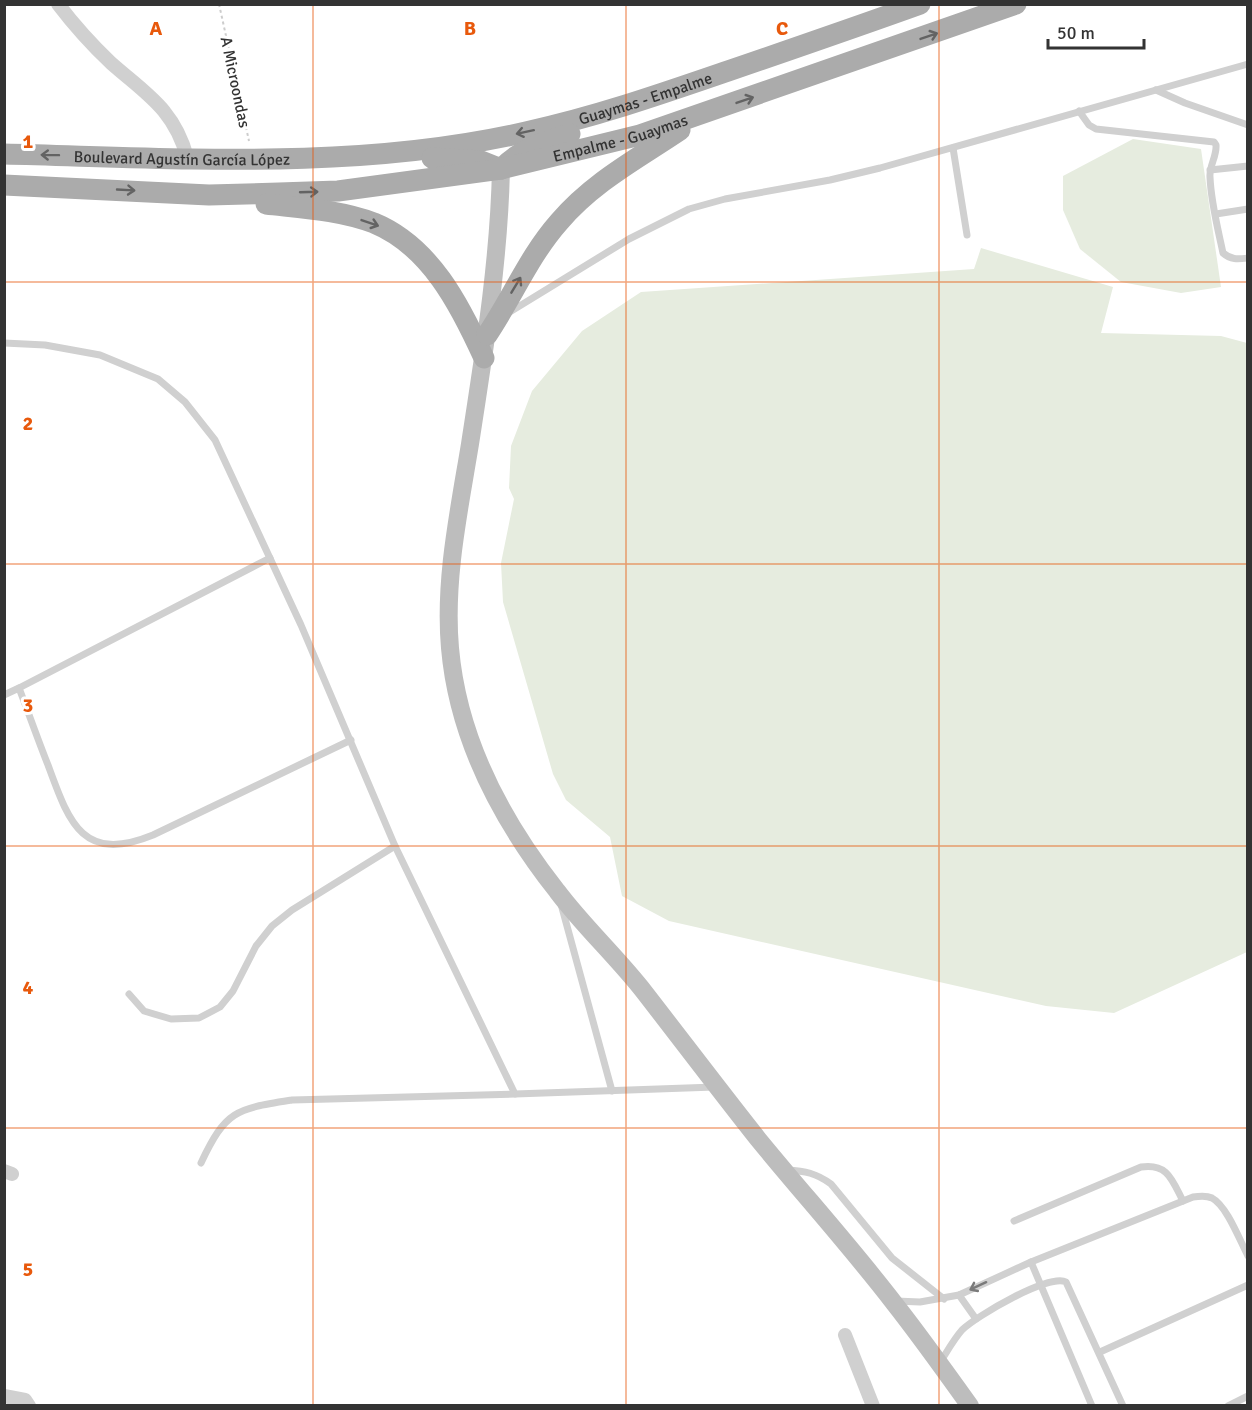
<svg xmlns="http://www.w3.org/2000/svg" width="1252" height="1410" font-family="Signika,sans-serif">
	<style>
		.green { fill: #e6ecdf }
		.lines { fill: none; stroke-linecap: round; stroke-linejoin: round }
		.path { stroke: #cdcdcd; stroke-width: 2; stroke-dasharray: 3 3; stroke-linecap: butt }
		.service { stroke: #d0d0d0; stroke-width: 7 }
		.minor { stroke: #d0d0d0; stroke-width: 14 }
		.secondary { stroke: #bdbdbd; stroke-width: 18 }
		.primary { stroke: #ababab; stroke-width: 21 }
		.oneway { stroke: #636363 }
		.oneway2 { stroke: #7a7a7a }
		.grid { fill: none; stroke: #e8590c; stroke-width: 1.5; stroke-opacity: 0.55 }
		.labels { text-anchor: middle; stroke-width: 6; stroke-linejoin: round; paint-order: stroke }
		.street-label { font-size: 16px; fill: #333; stroke: #fff }
		.grid-label { font-size: 20px; text-anchor: middle; font-weight: bold; fill: #e8590c; stroke: #fff; stroke-width: 6; stroke-linejoin: round; paint-order: stroke }
	</style>
	<rect width="100%" height="100%" fill="#fff"/>
	<!-- green -->
	<g class="green">
		<polygon points="1133,139 1201,149 1221,287 1181,293 1121,282 1080,249 1063,210 1063,176"/>
		<polygon points="981,248 1113,287 1101,333 1221,336 1247,343 1247,952 1114,1013 1046,1006 669,921 622,896 610,837 566,800 553,774 503,602 501,563 514,499 509,488 511,446 532,391 582,331 641,292 974,269"/>
	</g>
	<g class="lines">
		<!-- path -->
		<polyline class="path" points="219,4 249,141"/>
		<!-- service -->
		<g class="service">
			<polyline points="1156,90 1185,103 1248,125"/>
			<path d="M 1079,111 L 1089,125 L 1096,129 L 1214,142 L 1216,145 C 1217,156 1209,166 1210,177 C 1211,203 1218,229 1223,253 C 1231,260 1238,259 1248,258"/>
			<polyline points="953,148 967,235"/>
			<polyline points="1210,170 1248,166"/>
			<polyline points="1216,214 1248,209"/>
			<polyline points="508,313 629,239 689,209 725,199 830,180 880,168 1248,64"/>
			<polyline points="4,343 45,345 100,355 158,379 185,402 215,440 301,625 395,846 515,1094 715,1087"/>
			<polyline points="19,688 270,558"/>
			<path d="M 4,695 L 19,688 C 29,714 38,740 48,765 C 69,822 82,864 153,835 L 351,740"/>
			<polyline points="561,904 612,1091"/>
			<polyline points="129,994 144,1011 171,1019 199,1018 220,1007 233,991 256,946 272,926 292,910 395,846"/>
			<path d="M 201,1163 C 226,1110 236,1109 292,1100 L 515,1094"/>
			<path d="M 787,1170 C 805,1171 816,1173 831,1184 L 892,1258 L 944,1299"/>
			<path d="M 1014,1221 L 1141,1167 C 1168,1163 1172,1180 1183,1201"/>
			<polyline points="1031,1262 1092,1406"/>
			<polyline points="959,1295 976,1319"/>
			<path d="M 896,1301 L 920,1302 L 959,1295 L 1031,1262 L 1193,1197 C 1199,1196 1206,1195 1212,1198 C 1227,1206 1240,1241 1248,1256"/>
			<polyline points="1100,1352 1248,1285"/>
			<path d="M 941,1361 C 948,1350 954,1339 962,1330 C 976,1316 1050,1273 1066,1282 L 1123,1406"/>
			<polyline points="1228,1406 1248,1396"/>
		</g>
		<!-- minor -->
		<g class="minor">
			<path d="M 58,4 C 74,25 92,45 111,63 C 146,94 174,109 187,157"/>
			<polyline points="4,1171 12,1174"/>
			<polyline points="845,1335 873,1406"/>
			<polyline points="4,1396 25,1400 29,1406"/>
		</g>
		<!-- secondary -->
		<path class="secondary" d="M 501,169 C 499,262 484,353 470,444 C 459,511 444,580 450,648 C 458,740 501,820 557,891 C 584,927 618,958 645,993 C 683,1042 720,1091 758,1139 C 803,1194 851,1247 894,1303 C 920,1336 945,1371 970,1406"/>
		<!-- primary -->
		<g class="primary">
			<path id="s1" d="M 4,154 C 177,158 356,171 526,132 C 595,117 661,94 728,71 C 792,49 856,27 920,4"/>
			<path d="M 432,158 L 481,161 L 501,169 C 521,148 543,143 570,134"/>
			<path id="s2" d="M 4,185 L 209,195 L 279,193 L 338,191 L 501,169 L 640,135 L 1016,4"/>
			<path d="M 266,204 C 301,208 340,210 374,223 C 430,246 460,305 484,358"/>
			<path d="M 487,335 C 512,298 529,256 559,222 C 593,182 637,159 680,130"/>
		</g>
	</g>
	<!-- one-way arrows -->
	<defs><path id="oneway-shaft" d="M-6 0H5M1.5-3L5.5 0L1.5 3" fill="none" stroke-width="1.6" stroke-linecap="round" stroke-linejoin="round" transform="scale(1.5)"/></defs>
	<g class="oneway">
		<use href="#oneway-shaft" transform="translate(929 36) rotate(-19)"/>
		<use href="#oneway-shaft" transform="translate(745 100) rotate(-19)"/>
		<use href="#oneway-shaft" transform="translate(525 132) rotate(168)"/>
		<use href="#oneway-shaft" transform="translate(50 155) rotate(-179)"/>
		<use href="#oneway-shaft" transform="translate(126 190) rotate(3)"/>
		<use href="#oneway-shaft" transform="translate(309 192) rotate(-2)"/>
		<use href="#oneway-shaft" transform="translate(370 223) rotate(19)"/>
		<use href="#oneway-shaft" transform="translate(516 285) rotate(-59)"/>
	</g>
	<use class="oneway2" href="#oneway-shaft" transform="translate(978 1286) rotate(155)"/>
	<!-- grid -->
	<path class="grid" d="M 313,4 L 313,1406M 626,4 L 626,1406M 939,4 L 939,1406M 4,282 L 1248,282M 4,564 L 1248,564M 4,846 L 1248,846M 4,1128 L 1248,1128"/>
	<g class="labels">
		<!-- street labels -->
		<g class="street-label">
			<text transform="translate(236 82) rotate(78)" y="6">A Microondas</text>
			<text dy="6" stroke="none"><textPath href="#s1" startOffset="648">Guaymas - Empalme</textPath></text>
			<text dy="6" stroke="none"><textPath href="#s2" startOffset="622">Empalme - Guaymas</textPath></text>
			<text dy="6" stroke="none"><textPath href="#s1" startOffset="178">Boulevard Agustín García López</textPath></text>
		</g>
	</g>
	<g class="grid-label">
		<text x="156" y="35">A</text>
		<text x="470" y="35">B</text>
		<text x="782" y="35">C</text>
		<text x="28" y="148">1</text>
		<text x="28" y="430">2</text>
		<text x="28" y="712">3</text>
		<text x="28" y="994">4</text>
		<text x="28" y="1276">5</text>
	</g>
	<!-- border -->
	<rect width="1252" height="1410" fill="none" stroke="#333333" stroke-width="12"/>
	<!-- scale -->
	<path d="M1048 39v9h96v-9" fill="none" stroke="#333333" stroke-width="3"/>
	<text x="1057" y="39" font-size="18" fill="#333333" stroke="#ffffff" stroke-width="4.5" paint-order="stroke">50 m</text>
</svg>
